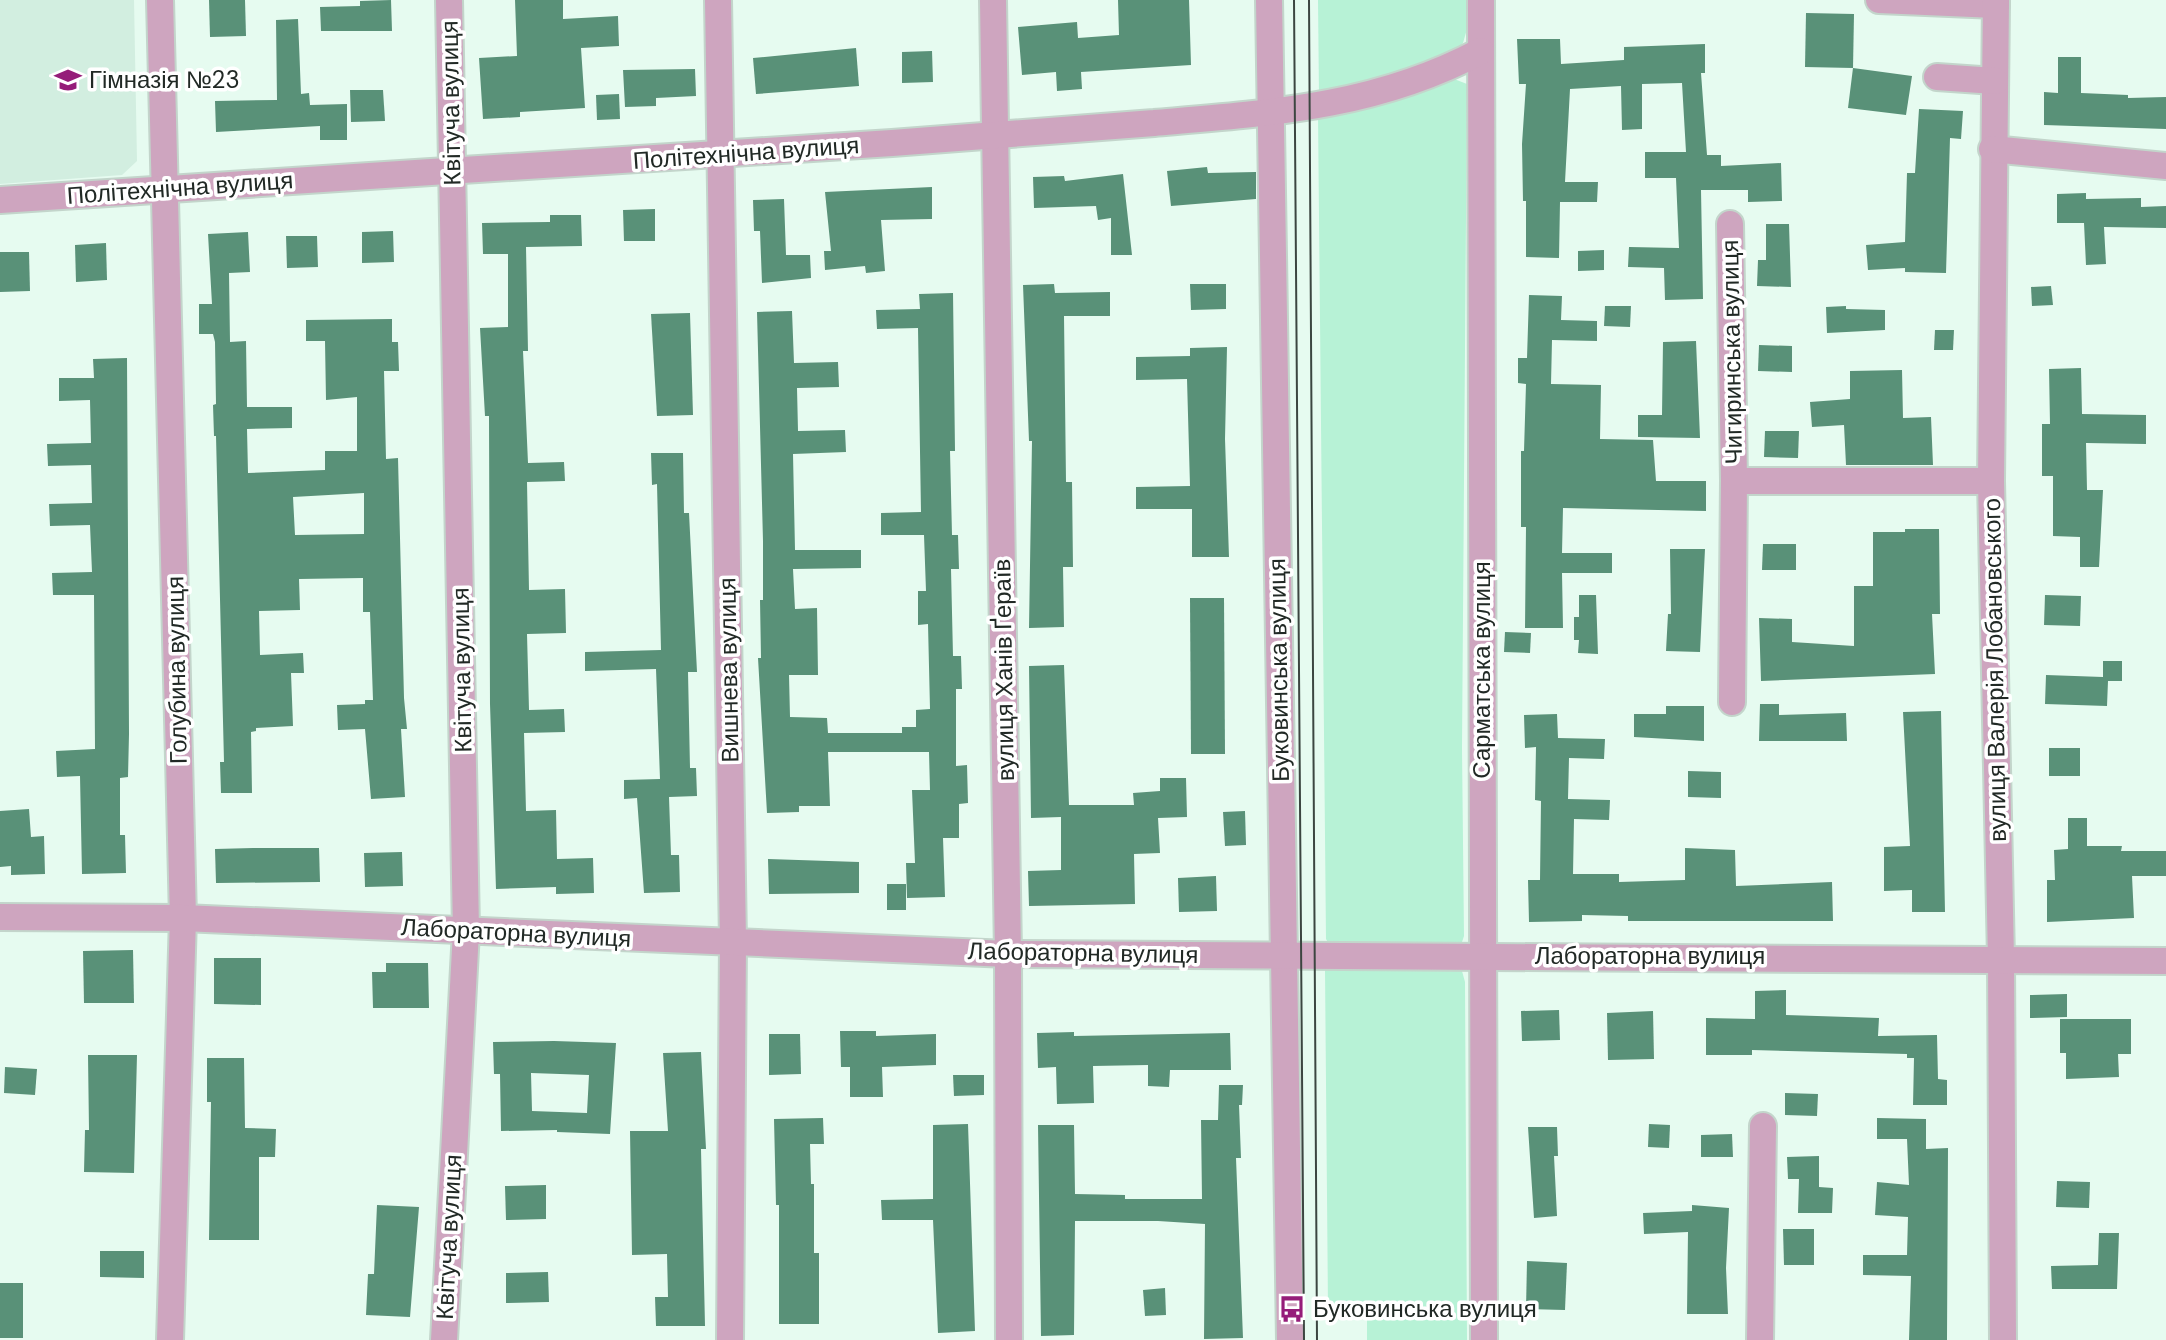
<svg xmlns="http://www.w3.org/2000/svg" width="2166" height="1340" font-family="'DM Sans',sans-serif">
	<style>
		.built { fill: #d2eee0 }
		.green { fill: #b7f2d6 }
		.building { fill: #599178; fill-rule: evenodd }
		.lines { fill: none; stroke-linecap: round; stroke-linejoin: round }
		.minor-casing { stroke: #c3d5cb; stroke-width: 30 }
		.minor { stroke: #cea5bf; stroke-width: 26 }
		.tram { stroke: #3c4641; stroke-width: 2 }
		.labels { text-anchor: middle; stroke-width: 7; stroke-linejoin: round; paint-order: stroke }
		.poi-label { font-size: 24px; fill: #212925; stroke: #fff; text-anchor: start }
		.street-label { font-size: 24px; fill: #212925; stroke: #fff }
	</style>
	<rect width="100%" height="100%" fill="#e6fbf0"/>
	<!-- built -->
	<polygon class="built" points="0,0 134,0 137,161 122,175 0,184"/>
	<!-- green -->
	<g class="green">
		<polygon points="1318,0 1469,0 1469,22 1463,43 1448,59 1319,96"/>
		<polygon points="1449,77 1467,84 1462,748 1464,936 1462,942 1451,945 1329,944 1326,939 1318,113"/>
		<polygon points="1328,964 1450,964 1462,971 1465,982 1467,1340 1367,1340 1367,1309 1328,1309 1325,970"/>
	</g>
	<!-- building -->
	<g class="building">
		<polygon points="209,0 245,0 246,36 210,37"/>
		<polygon points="391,0 392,31 321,31 320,7 360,6 360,1"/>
		<polygon points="515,0 563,0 563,19 618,16 619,46 581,48 585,108 520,112 520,117 483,119 479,58 517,56"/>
		<polygon points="1118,0 1189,0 1191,65 1081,72 1082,89 1057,91 1056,72 1022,75 1018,27 1077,22 1078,38 1119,35"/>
		<polygon points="1806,13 1854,14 1853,68 1805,67"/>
		<polygon points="298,19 301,94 309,93 310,105 347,104 347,140 320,140 320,126 216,132 215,101 277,100 276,20"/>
		<polygon points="1517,39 1560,39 1561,64 1624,60 1624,47 1705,44 1705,73 1701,73 1707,155 1721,155 1721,166 1781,163 1782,201 1748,202 1748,190 1701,190 1703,299 1665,300 1664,268 1628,267 1629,247 1679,248 1676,178 1645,178 1645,152 1686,152 1682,83 1642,84 1642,129 1622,130 1621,86 1570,89 1565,182 1598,182 1597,202 1560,202 1559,258 1526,257 1526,201 1523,201 1522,144 1526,84 1519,84"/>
		<polygon points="856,48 859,86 756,94 753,58"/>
		<polygon points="932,51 933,82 902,83 902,52"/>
		<polygon points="2058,57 2081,57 2081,93 2128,95 2128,98 2166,97 2166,129 2044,125 2044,92 2058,93"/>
		<polygon points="1853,68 1912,76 1906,115 1848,108"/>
		<polygon points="695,69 696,96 656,98 656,106 625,107 623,70"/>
		<polygon points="350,90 383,90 385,121 351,122"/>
		<polygon points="619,94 620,119 597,120 596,95"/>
		<polygon points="1919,109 1963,111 1961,139 1950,138 1946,273 1905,272 1905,268 1868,270 1866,245 1905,242 1907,173 1915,173"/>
		<polygon points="1207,167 1208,173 1256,172 1256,199 1171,206 1167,171"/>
		<polygon points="1123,174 1132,255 1111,255 1111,218 1098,220 1096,206 1034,208 1033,177 1064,176 1065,181"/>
		<polygon points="932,187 932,219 881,220 885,271 866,273 865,266 825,270 824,251 831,251 825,192"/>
		<polygon points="2086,193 2086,199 2141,198 2141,207 2166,206 2166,228 2104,227 2106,264 2086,265 2084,223 2057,223 2057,194"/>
		<polygon points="784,199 786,255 810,255 811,278 762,283 760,231 754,231 753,200"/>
		<polygon points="655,209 655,241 624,241 623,210"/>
		<polygon points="550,215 581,215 582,246 526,247 528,351 523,351 528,463 564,462 565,481 527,482 529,590 565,589 566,633 527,634 529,710 564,709 565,732 524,733 526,811 556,810 557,859 593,858 594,893 556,894 556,887 496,889 490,704 489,416 485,416 480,328 508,327 508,254 483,254 482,223 550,222"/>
		<polygon points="1766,224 1789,224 1791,287 1757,286 1758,260 1766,260"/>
		<polygon points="393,231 394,262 362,263 362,232"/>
		<path d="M 248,232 L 250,272 L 229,273 L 230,342 L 246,341 L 247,407 L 292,407 L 292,428 L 247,429 L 248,473 L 325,470 L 325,451 L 357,451 L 357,397 L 326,400 L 325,341 L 306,341 L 306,320 L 392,319 L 392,342 L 398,342 L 399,371 L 384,371 L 386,459 L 398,458 L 404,698 L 407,729 L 401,729 L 405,797 L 371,799 L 365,729 L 338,730 L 337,705 L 365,704 L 365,700 L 373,700 L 370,612 L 363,612 L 363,578 L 299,579 L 300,610 L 259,611 L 260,655 L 303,653 L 304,673 L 291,673 L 293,726 L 256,728 L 256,731 L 251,732 L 252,793 L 221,793 L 220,762 L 224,762 L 216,436 L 214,436 L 213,405 L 216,404 L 215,342 L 213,334 L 199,334 L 199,304 L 212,304 L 208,234 ZM 364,493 L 364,534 L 295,535 L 293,497 Z"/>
		<polygon points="286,236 317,236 318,267 287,268"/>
		<polygon points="106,243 107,280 76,282 75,245"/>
		<polygon points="1604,250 1604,270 1578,271 1578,251"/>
		<polygon points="0,252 29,252 30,291 0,292"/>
		<polygon points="1054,284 1055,293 1110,292 1110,316 1064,316 1066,482 1072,482 1073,567 1063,567 1064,627 1029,628 1032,441 1029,441 1023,285"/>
		<polygon points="1190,284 1226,284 1226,309 1191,310"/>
		<polygon points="2051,286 2053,305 2032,306 2031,287"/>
		<polygon points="953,293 955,451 950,451 952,535 958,535 959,569 951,569 953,656 961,656 962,689 956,689 956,766 967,765 968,803 959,804 959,838 943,838 945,897 907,898 906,863 915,863 912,790 930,790 929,752 828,752 830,806 799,806 799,812 767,813 758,658 761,658 760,600 763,600 763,541 757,312 792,311 794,363 838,362 839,387 797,388 798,431 845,430 846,452 793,454 795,550 861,550 861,568 793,569 795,609 817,608 818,675 789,675 790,717 827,718 828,733 902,733 902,727 916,727 916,710 930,709 928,624 918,625 918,591 926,591 924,535 881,535 881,513 921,512 918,328 877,329 876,310 920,309 919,294"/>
		<polygon points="1529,295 1562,296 1561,320 1597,321 1597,341 1552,340 1551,384 1601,385 1600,439 1653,440 1656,481 1706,481 1706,511 1563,508 1562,553 1612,553 1612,573 1562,573 1563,628 1525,628 1526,527 1521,527 1521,451 1524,451 1526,384 1518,383 1518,358 1527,358"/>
		<polygon points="1605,306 1631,306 1630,327 1604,326"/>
		<polygon points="1846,306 1846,309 1885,310 1885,330 1827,333 1826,307"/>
		<polygon points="690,313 693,415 657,416 651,314"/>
		<polygon points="1935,330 1954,330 1953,350 1934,350"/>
		<polygon points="1696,341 1700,438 1638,437 1638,415 1662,415 1663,342"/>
		<polygon points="1759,345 1792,346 1792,372 1758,371"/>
		<polygon points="1227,347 1225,439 1229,557 1192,557 1192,509 1136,509 1136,487 1190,486 1187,379 1136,380 1136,357 1190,356 1190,348"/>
		<polygon points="127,358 129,734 128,777 120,778 120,835 125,835 126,873 82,874 80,776 57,777 56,751 95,749 94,595 53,595 52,573 92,572 90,525 50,526 49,504 92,503 91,465 48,466 47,444 91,443 90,400 59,401 59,378 94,378 93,359"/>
		<polygon points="2081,368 2082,414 2146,415 2146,444 2086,443 2087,490 2103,490 2099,567 2080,567 2080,537 2053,536 2053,476 2042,476 2042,424 2050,424 2049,369"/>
		<polygon points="1902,370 1903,418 1931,417 1933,465 1846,465 1844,425 1812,427 1810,402 1850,399 1850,371"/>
		<polygon points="1765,431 1799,431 1798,458 1764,457"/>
		<polygon points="651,453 683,453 684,513 689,513 697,672 688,672 690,768 696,768 697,796 669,797 671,855 679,855 680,892 644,893 637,798 624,799 624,780 660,779 656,669 585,671 585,652 661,650 657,484 652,485"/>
		<polygon points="1905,529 1939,529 1940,614 1932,614 1935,674 1761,681 1759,618 1792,619 1792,642 1854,646 1854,586 1873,586 1873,532 1905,532"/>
		<polygon points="1763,544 1796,544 1796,570 1762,570"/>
		<polygon points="1670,549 1705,549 1700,652 1666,651 1668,614 1671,614"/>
		<polygon points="1579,595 1596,595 1598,654 1578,653 1579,640 1574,640 1574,617 1579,617"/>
		<polygon points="2045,595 2081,596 2080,626 2044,625"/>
		<polygon points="1190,598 1224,598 1225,754 1191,754"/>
		<polygon points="1505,632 1531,633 1530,653 1504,652"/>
		<polygon points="2103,661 2122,661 2122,681 2108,681 2107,706 2045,704 2046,675 2103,677"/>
		<polygon points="1064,665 1069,805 1134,805 1133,793 1160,791 1160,778 1186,778 1187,817 1158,818 1160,853 1134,854 1135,904 1029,906 1028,871 1061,870 1061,817 1031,818 1029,666"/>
		<polygon points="1760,704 1779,704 1779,715 1846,713 1847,741 1759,741"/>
		<polygon points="1666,706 1704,706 1704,741 1634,737 1634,714 1666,714"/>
		<polygon points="1941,711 1945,912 1912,912 1912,890 1884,891 1884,847 1910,846 1903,712"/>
		<polygon points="1557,714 1558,738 1605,739 1604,759 1569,758 1568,799 1610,800 1609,820 1574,819 1573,874 1619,874 1619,882 1685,880 1685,848 1735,850 1736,886 1832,882 1833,921 1628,921 1628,916 1582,915 1582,921 1529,922 1528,880 1540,880 1541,801 1535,800 1536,747 1525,748 1524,715"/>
		<rect x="2049" y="748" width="31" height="28"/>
		<polygon points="1688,771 1721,772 1721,798 1688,797"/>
		<polygon points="29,809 31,837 44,836 45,874 11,875 11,866 0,867 0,811"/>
		<polygon points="1245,811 1246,845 1225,846 1223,812"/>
		<polygon points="2068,818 2087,818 2087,846 2122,846 2121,851 2166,851 2166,876 2132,876 2134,918 2047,922 2047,880 2055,880 2054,850 2068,849"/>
		<polygon points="253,848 319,848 320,882 216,883 215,849"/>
		<polygon points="402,852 403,886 365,887 364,853"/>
		<polygon points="768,859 859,862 859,893 769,894"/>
		<polygon points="1216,876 1217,911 1179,912 1178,878"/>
		<rect x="887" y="884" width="19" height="26"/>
		<polygon points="133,950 134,1003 84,1003 83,951"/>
		<polygon points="214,958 261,958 261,1005 214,1004"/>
		<polygon points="386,963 428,963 429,1008 373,1008 372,972 386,972"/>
		<polygon points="1786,990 1786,1015 1879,1018 1878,1036 1937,1035 1938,1079 1947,1080 1947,1105 1913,1105 1914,1058 1907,1058 1907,1054 1752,1050 1752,1055 1706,1055 1706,1018 1755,1019 1755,991"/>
		<polygon points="2067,994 2067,1017 2030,1018 2030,995"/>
		<polygon points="1559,1010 1560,1040 1522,1041 1521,1011"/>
		<polygon points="1653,1011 1654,1059 1608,1060 1607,1013"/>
		<polygon points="2060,1019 2131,1019 2131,1054 2118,1054 2119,1077 2066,1079 2066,1053 2060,1053"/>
		<polygon points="840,1031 876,1031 876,1036 936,1034 936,1065 882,1067 883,1097 850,1097 850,1067 841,1067"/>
		<polygon points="1074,1032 1074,1036 1230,1033 1231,1070 1170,1070 1169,1087 1148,1086 1148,1065 1093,1066 1094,1103 1057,1104 1056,1067 1038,1068 1037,1033"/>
		<polygon points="769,1034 800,1034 801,1074 769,1075"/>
		<path d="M 554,1041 L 616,1043 L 610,1134 L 557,1132 L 557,1130 L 501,1131 L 500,1074 L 494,1074 L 493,1042 ZM 531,1073 L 589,1075 L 587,1113 L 532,1111 Z"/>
		<polygon points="701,1052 706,1149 701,1149 705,1326 656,1326 655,1297 668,1297 667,1254 632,1255 630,1131 668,1131 663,1053"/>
		<polygon points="88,1055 137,1055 134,1173 84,1172 85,1130 89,1130"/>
		<polygon points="207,1058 244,1058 245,1128 276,1129 275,1157 259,1157 259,1240 209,1240 211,1102 207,1102"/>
		<polygon points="5,1067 37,1069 35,1095 4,1093"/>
		<polygon points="953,1075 984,1075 984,1095 954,1096"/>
		<polygon points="1219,1085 1243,1085 1242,1105 1239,1105 1241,1158 1236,1158 1243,1338 1204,1339 1205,1224 1158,1221 1075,1221 1074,1335 1041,1336 1038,1125 1074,1125 1075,1194 1125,1195 1125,1199 1202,1199 1201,1120 1218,1120"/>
		<polygon points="1785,1093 1818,1094 1817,1116 1785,1115"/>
		<polygon points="823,1118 824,1144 810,1144 811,1184 814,1184 814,1253 819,1253 819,1324 779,1324 779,1205 776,1205 774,1119"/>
		<polygon points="1877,1118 1926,1119 1926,1149 1948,1148 1947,1340 1909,1340 1911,1276 1863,1275 1863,1255 1907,1255 1908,1217 1875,1215 1877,1182 1909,1185 1907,1139 1877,1139"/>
		<polygon points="968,1124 975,1331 938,1333 933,1220 882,1220 881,1200 933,1199 933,1125"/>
		<polygon points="1649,1124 1670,1125 1669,1148 1648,1147"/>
		<polygon points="1528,1127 1557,1127 1558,1156 1554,1156 1557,1216 1534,1218"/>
		<polygon points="1732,1134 1733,1157 1701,1157 1701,1135"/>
		<polygon points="1819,1156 1819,1187 1833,1188 1832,1213 1798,1213 1799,1179 1788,1179 1787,1157"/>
		<polygon points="2057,1181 2090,1182 2089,1208 2056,1207"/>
		<polygon points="546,1185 546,1219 506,1220 505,1186"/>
		<polygon points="377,1205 419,1207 410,1317 366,1315 368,1274 374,1274"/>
		<polygon points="1692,1205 1729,1208 1726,1268 1728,1314 1687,1314 1688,1232 1644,1234 1643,1213 1692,1211"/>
		<polygon points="1783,1229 1814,1229 1814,1265 1784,1265"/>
		<polygon points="2099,1233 2119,1233 2117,1289 2052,1289 2051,1266 2098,1265"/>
		<polygon points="100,1251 144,1251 144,1278 100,1277"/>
		<polygon points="1527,1261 1567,1263 1565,1310 1526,1309"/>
		<polygon points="548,1272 549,1302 506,1303 506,1273"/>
		<rect x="0" y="1283" width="23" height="55"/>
		<polygon points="1165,1288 1166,1315 1145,1316 1143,1290"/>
	</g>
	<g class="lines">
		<defs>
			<g id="minor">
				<polyline points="160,0 183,918 170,1340"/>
				<polyline points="718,0 733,942 730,1340"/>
				<polyline points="993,0 1008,954 1009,1340"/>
				<polyline points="1269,0 1290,1340"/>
				<polyline points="1481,0 1484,1340"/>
				<polyline points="1879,0 1996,5"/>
				<polyline points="1996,0 1991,481 2001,959 2003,1340"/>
				<polyline points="1937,77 1995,81"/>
				<polyline points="1992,149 2166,166"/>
				<path d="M 0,200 C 297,179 595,163 892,143 C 980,137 1067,130 1154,123 C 1271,113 1376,107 1481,51"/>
				<polyline points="1730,224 1734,481 1732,702"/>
				<polyline points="1734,481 1991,481"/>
				<polyline points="0,917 183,918 1008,954 2166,961"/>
				<polyline points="444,1340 466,931 449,0"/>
				<polyline points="1760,1340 1763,1126"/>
			</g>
		</defs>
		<!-- minor casing -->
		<use href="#minor" class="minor-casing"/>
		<!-- minor -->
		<use href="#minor" class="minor"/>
		<!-- tram -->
		<g class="tram">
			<polyline points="1294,0 1304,1340"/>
			<polyline points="1309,0 1317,1340"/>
		</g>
	</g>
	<!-- icons -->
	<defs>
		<symbol id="school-bare" viewBox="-9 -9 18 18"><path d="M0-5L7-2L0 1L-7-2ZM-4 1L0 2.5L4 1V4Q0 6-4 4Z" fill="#951d79" stroke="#fff" stroke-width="2.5" paint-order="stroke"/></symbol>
		<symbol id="bus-bare" viewBox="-9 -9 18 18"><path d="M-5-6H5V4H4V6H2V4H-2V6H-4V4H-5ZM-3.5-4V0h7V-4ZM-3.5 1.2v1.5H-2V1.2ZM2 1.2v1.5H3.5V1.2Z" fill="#951d79" stroke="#fff" stroke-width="2.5" paint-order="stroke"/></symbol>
	</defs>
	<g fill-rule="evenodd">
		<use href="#school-bare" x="49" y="61" width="38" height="38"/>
		<use href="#bus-bare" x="1273" y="1290" width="38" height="38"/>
	</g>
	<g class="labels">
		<!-- poi labels -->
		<g class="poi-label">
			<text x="89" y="88">Гімназія №23</text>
			<text x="1313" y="1317">Буковинська вулиця</text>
		</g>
		<!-- street labels -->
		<g class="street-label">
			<text transform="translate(451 103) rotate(-91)" y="8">Квітуча вулиця</text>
			<text transform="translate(746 153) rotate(-4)" y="8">Політехнічна вулиця</text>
			<text transform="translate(180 188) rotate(-4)" y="8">Політехнічна вулиця</text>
			<text transform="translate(1732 352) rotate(-91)" y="8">Чигиринська вулиця</text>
			<text transform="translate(177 670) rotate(-91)" y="8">Голубина вулиця</text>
			<text transform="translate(462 670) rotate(-91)" y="8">Квітуча вулиця</text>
			<text transform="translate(729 670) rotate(-91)" y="8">Вишнева вулиця</text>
			<text transform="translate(1004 670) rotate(-91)" y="8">вулиця Ханів Ґераїв</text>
			<text transform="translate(1279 670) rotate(-91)" y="8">Буковинська вулиця</text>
			<text transform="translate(1482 670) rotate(-90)" y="8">Сарматська вулиця</text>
			<text transform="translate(1995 670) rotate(-91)" y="8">вулиця Валерія Лобановського</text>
			<text transform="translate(516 933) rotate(3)" y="8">Лабораторна вулиця</text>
			<text transform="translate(1083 953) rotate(1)" y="8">Лабораторна вулиця</text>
			<text x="1650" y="964">Лабораторна вулиця</text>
			<text transform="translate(449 1237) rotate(-87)" y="8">Квітуча вулиця</text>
		</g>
	</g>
</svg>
